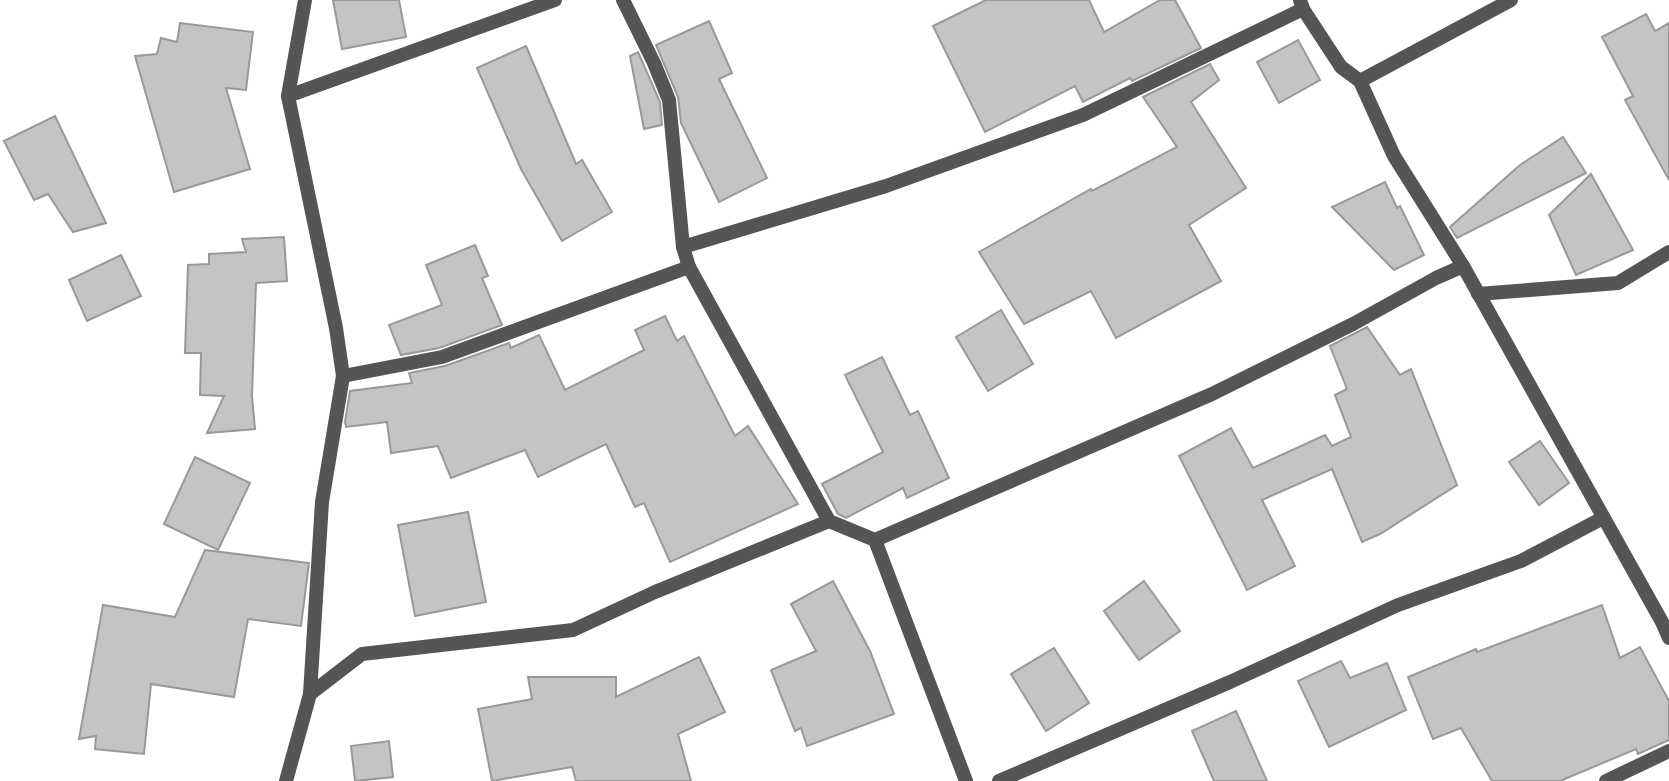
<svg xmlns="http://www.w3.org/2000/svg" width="1669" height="781" font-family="Barlow,sans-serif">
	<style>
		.building { fill: #c4c4c4; stroke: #999; stroke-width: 2 }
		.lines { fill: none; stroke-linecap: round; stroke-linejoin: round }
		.minor { stroke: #555; stroke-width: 14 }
	</style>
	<rect width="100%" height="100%" fill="#fff"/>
	<!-- building -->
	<g class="building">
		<polygon points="333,0 399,0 406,37 342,49"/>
		<polygon points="986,0 1089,0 1104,32 1160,0 1175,0 1201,48 1132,81 1130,78 1083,102 1075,86 985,132 933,26"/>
		<polygon points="1646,14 1655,31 1669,23 1669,180 1625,100 1633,96 1602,37"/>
		<polygon points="709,21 732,73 719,79 767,178 719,202 681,123 678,97 656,45"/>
		<polygon points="180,23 253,32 246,90 226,88 250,169 174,192 135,56 157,54 161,38 177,42"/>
		<polygon points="1298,40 1320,80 1279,103 1257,62"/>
		<polygon points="526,46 576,164 582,160 612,212 562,241 521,169 477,68"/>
		<polygon points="638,52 660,102 662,125 644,129 630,56"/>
		<polygon points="1210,64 1219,80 1191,102 1246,188 1189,225 1221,281 1116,338 1091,291 1024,324 979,252 1091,189 1092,191 1177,147 1143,97"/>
		<polygon points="55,116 106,223 73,232 48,194 34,200 4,141"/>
		<polygon points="1563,137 1586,173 1457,238 1450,227 1520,165"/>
		<polygon points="1591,174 1633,250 1576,275 1549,215"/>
		<polygon points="1385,182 1397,208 1400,206 1424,255 1394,270 1332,207"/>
		<polygon points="284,237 287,281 256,283 252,396 255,429 207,433 224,396 200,395 201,353 185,353 188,265 209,264 209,254 246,252 242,239"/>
		<polygon points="475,245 488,276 482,278 502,325 439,348 401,355 389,325 442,305 426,265"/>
		<polygon points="121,255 141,296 87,321 69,280"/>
		<polygon points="1001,310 1033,364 988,391 956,337"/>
		<polygon points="665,316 677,341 684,336 735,436 748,426 798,504 670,562 644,503 635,507 606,444 538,477 525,450 451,478 438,446 391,453 387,422 346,427 345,422 350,391 412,383 409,373 445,366 509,343 511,348 539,335 565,390 644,350 635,330"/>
		<polygon points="1367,327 1400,375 1411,369 1457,485 1380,534 1362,542 1332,469 1262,500 1295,566 1247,590 1179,456 1231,428 1253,468 1325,435 1332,446 1351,437 1335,395 1347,389 1330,346"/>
		<polygon points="882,357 910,415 918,411 949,478 907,498 903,488 846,518 838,514 822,484 883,452 845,375"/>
		<polygon points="1540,441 1569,483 1539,505 1509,462"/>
		<polygon points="195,457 250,483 218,550 164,524"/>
		<polygon points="468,512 486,602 415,616 398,525"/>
		<polygon points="205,550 309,563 301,626 248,619 234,697 151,684 144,754 95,749 96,736 79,739 103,605 175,617"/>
		<polygon points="833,581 870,651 894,714 807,746 801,728 795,731 771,670 816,651 791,604"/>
		<polygon points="1144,581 1180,631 1139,660 1104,611"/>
		<polygon points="1602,605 1620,658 1640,647 1669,701 1669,740 1638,754 1636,749 1560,781 1492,781 1461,728 1433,739 1408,677 1476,649 1477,652"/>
		<polygon points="1054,648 1089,703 1046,731 1011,674"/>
		<polygon points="699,657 725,712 678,734 691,781 576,781 572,767 492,781 478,709 532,699 528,677 616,677 616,697"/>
		<polygon points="1341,661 1350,678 1387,663 1406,710 1329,747 1298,681"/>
		<polygon points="1236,711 1267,781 1214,781 1192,731"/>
		<polygon points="389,741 393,777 355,781 351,746"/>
	</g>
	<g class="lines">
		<!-- minor -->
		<g class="minor">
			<polyline points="623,0 654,63 669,100 683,247 689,267 829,521 875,540 966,781"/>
			<polyline points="1300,0 1303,9 1341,67 1360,81 1394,156 1463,266 1662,622 1669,638"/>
			<polyline points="1360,81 1511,0"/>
			<polyline points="288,96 555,0"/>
			<polyline points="683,247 886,186 1083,115 1303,9"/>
			<polyline points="1478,294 1618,283 1669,252"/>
			<polyline points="343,376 442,357 689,267"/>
			<polyline points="875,540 1212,394 1353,324 1436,278 1463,266"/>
			<polyline points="310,694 362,654 573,630 655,592 829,521"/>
			<polyline points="286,781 310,694 322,502 343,376 336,328 288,96 305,0"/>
			<polyline points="999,781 1230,682 1398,605 1521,561 1603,518"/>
			<polyline points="1606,781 1669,751"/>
		</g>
	</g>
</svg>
